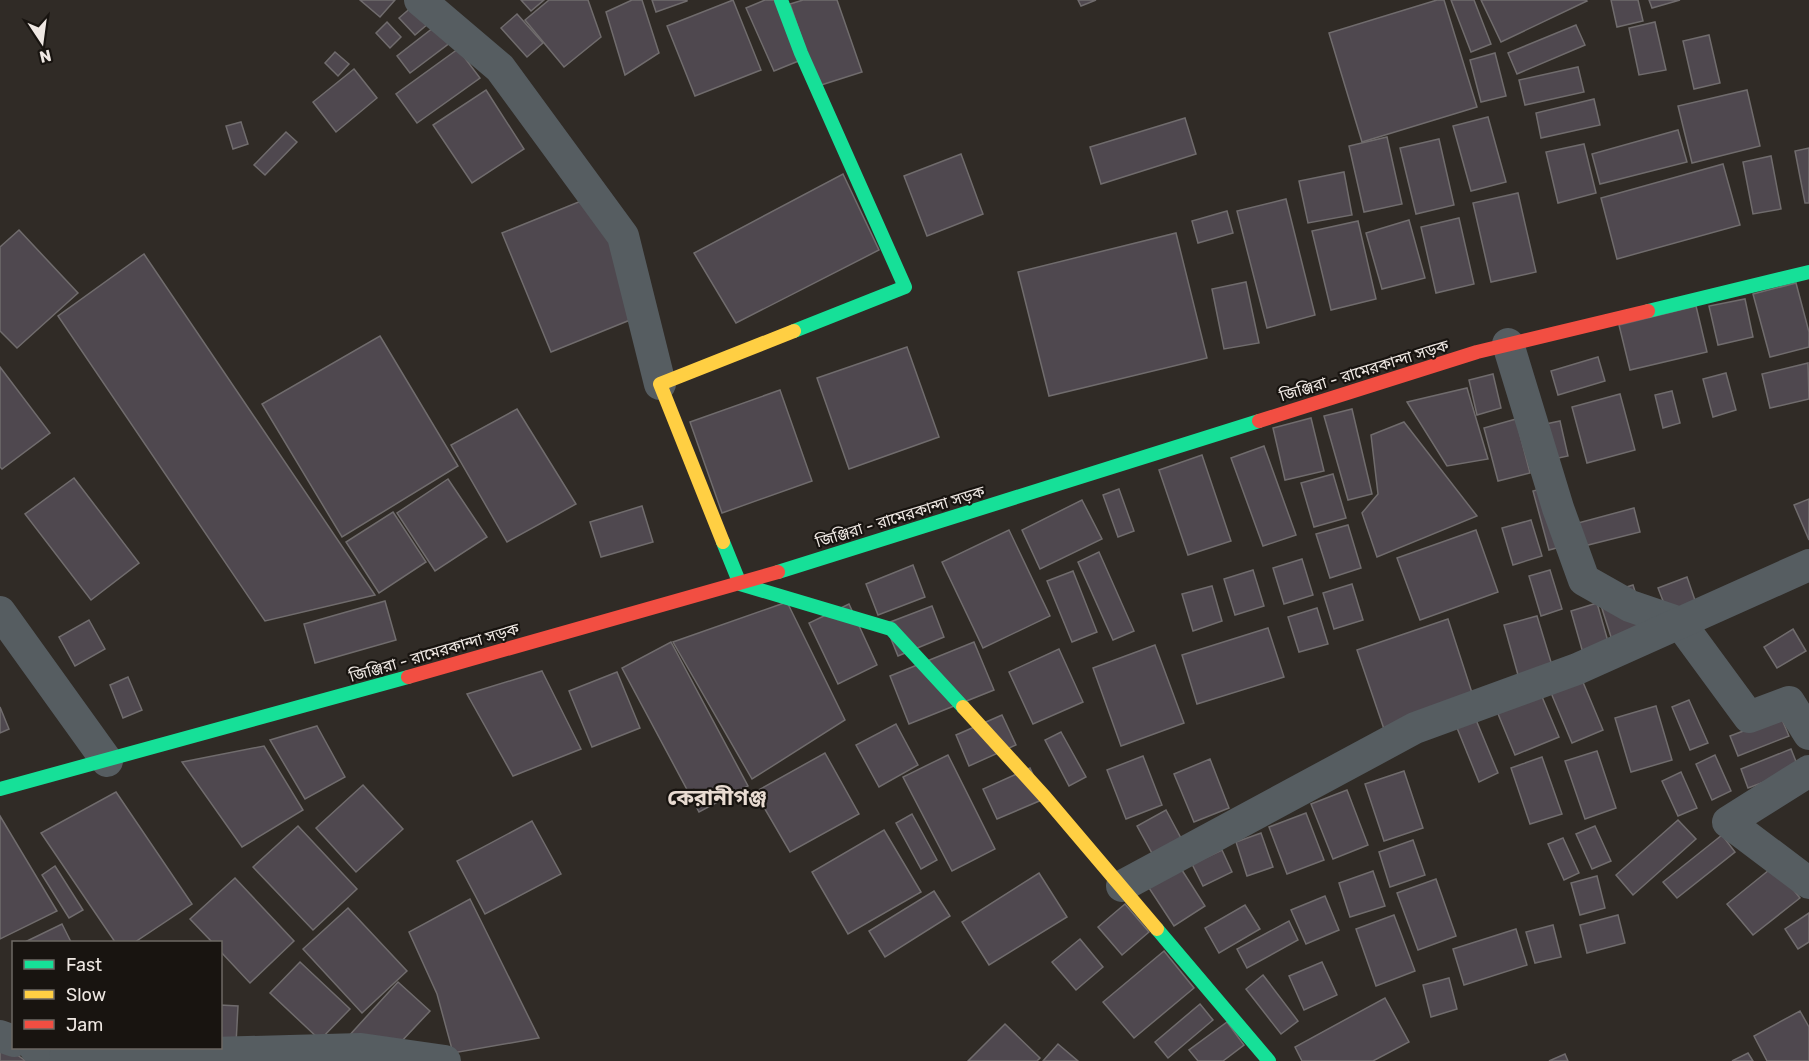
<svg xmlns="http://www.w3.org/2000/svg" width="1809" height="1061" font-family="Rubik,'Noto Sans Bengali',sans-serif">
	<style>
		.building { fill: #4f484f; stroke: #706c6d; stroke-width: 1.5 }
		.lines { fill: none; stroke-linecap: round; stroke-linejoin: round }
		.street { stroke: #565d61; stroke-width: 32 }
		.fast { stroke: #16e098; stroke-width: 14 }
		.slow { stroke: #ffcf43; stroke-width: 14 }
		.jam { stroke: #f24e42; stroke-width: 14 }
		.labels { text-anchor: middle; stroke-width: 4.5; stroke-linejoin: round; paint-order: stroke }
		.street-label { font-size: 16px; fill: #efe8e3; stroke: #181410 }
		.district-label { font-size: 22px; font-weight: bold; fill: #e9dcd2; stroke: #181410 }
	</style>
	<rect width="100%" height="100%" fill="#302b26"/>
	<!-- building -->
	<g class="building">
		<polygon points="360,0 395,0 380,17"/>
		<polygon points="521,0 544,0 531,11"/>
		<polygon points="549,0 588,0 601,37 564,67 525,20"/>
		<polygon points="632,0 642,0 659,53 625,75 606,12"/>
		<polygon points="652,0 687,0 687,1 656,12"/>
		<polygon points="733,0 761,70 695,96 667,26"/>
		<polygon points="765,0 775,0 801,60 774,71 746,8"/>
		<polygon points="803,0 837,0 862,72 818,86 790,4"/>
		<polygon points="1078,0 1096,0 1081,6"/>
		<polygon points="1437,0 1444,0 1477,107 1362,142 1329,33"/>
		<polygon points="1451,0 1474,0 1491,44 1471,52"/>
		<polygon points="1481,0 1586,0 1587,1 1501,42"/>
		<polygon points="1611,0 1638,0 1643,21 1617,27"/>
		<polygon points="1649,0 1680,0 1652,8"/>
		<polygon points="414,5 429,23 415,35 399,18"/>
		<polygon points="517,14 543,43 527,57 501,28"/>
		<polygon points="387,22 401,37 390,48 376,33"/>
		<polygon points="1655,22 1666,70 1639,75 1629,28"/>
		<polygon points="438,24 451,42 410,73 397,56"/>
		<polygon points="1576,25 1585,45 1517,74 1508,53"/>
		<polygon points="1709,35 1720,83 1694,89 1683,41"/>
		<polygon points="458,49 480,78 417,123 396,94"/>
		<polygon points="335,52 349,64 338,76 325,63"/>
		<polygon points="1495,53 1506,96 1481,102 1470,60"/>
		<polygon points="1578,67 1584,92 1525,105 1519,80"/>
		<polygon points="354,69 377,98 336,132 313,102"/>
		<polygon points="486,90 524,149 472,183 433,125"/>
		<polygon points="1747,90 1760,146 1692,163 1678,106"/>
		<polygon points="1594,99 1600,125 1541,138 1536,113"/>
		<polygon points="1488,117 1506,182 1471,191 1453,126"/>
		<polygon points="1185,118 1196,154 1101,184 1090,147"/>
		<polygon points="241,122 248,144 233,149 226,126"/>
		<polygon points="1678,130 1687,162 1600,184 1592,154"/>
		<polygon points="286,132 297,142 265,175 254,165"/>
		<polygon points="1387,137 1402,204 1364,212 1349,146"/>
		<polygon points="1439,139 1454,205 1416,214 1400,148"/>
		<polygon points="1584,144 1596,193 1558,203 1546,152"/>
		<polygon points="1809,148 1809,203 1805,203 1795,151"/>
		<polygon points="961,154 983,214 927,236 904,176"/>
		<polygon points="1771,156 1781,209 1753,214 1743,162"/>
		<polygon points="1723,164 1740,225 1617,259 1601,198"/>
		<polygon points="1344,172 1352,215 1308,223 1299,181"/>
		<polygon points="843,174 879,250 736,323 694,253"/>
		<polygon points="1518,193 1536,272 1491,282 1473,203"/>
		<polygon points="591,197 640,316 551,352 502,233"/>
		<polygon points="1286,199 1315,315 1267,328 1237,211"/>
		<polygon points="1227,211 1233,233 1198,243 1192,221"/>
		<polygon points="1459,218 1474,284 1436,293 1421,227"/>
		<polygon points="1409,220 1425,278 1382,289 1366,233"/>
		<polygon points="1358,221 1376,299 1331,310 1312,231"/>
		<polygon points="19,230 78,293 17,348 0,331 0,247"/>
		<polygon points="1176,233 1207,358 1049,396 1018,272"/>
		<polygon points="144,254 375,595 265,621 58,316"/>
		<polygon points="1246,282 1259,343 1224,349 1212,289"/>
		<polygon points="1796,283 1809,332 1809,347 1770,357 1753,294"/>
		<polygon points="1745,299 1753,337 1718,345 1709,306"/>
		<polygon points="1696,306 1707,352 1630,370 1619,325"/>
		<polygon points="380,336 458,466 342,537 262,404"/>
		<polygon points="907,347 939,437 849,469 817,378"/>
		<polygon points="1598,357 1605,381 1558,395 1551,371"/>
		<polygon points="1808,363 1809,399 1770,408 1762,374"/>
		<polygon points="0,367 50,433 2,469 0,467"/>
		<polygon points="1726,373 1736,410 1713,417 1703,379"/>
		<polygon points="1493,374 1501,408 1477,415 1469,380"/>
		<polygon points="1467,388 1488,459 1447,466 1407,402"/>
		<polygon points="780,390 812,481 722,513 690,422"/>
		<polygon points="1672,391 1680,423 1663,428 1655,395"/>
		<polygon points="1620,394 1635,450 1587,463 1572,407"/>
		<polygon points="517,409 576,504 507,542 451,445"/>
		<polygon points="1352,409 1372,494 1348,500 1324,416"/>
		<polygon points="1311,418 1324,471 1285,480 1273,428"/>
		<polygon points="1516,419 1530,473 1498,481 1484,428"/>
		<polygon points="1560,421 1568,456 1544,461 1536,426"/>
		<polygon points="1404,422 1477,516 1377,557 1362,513 1378,494 1371,435"/>
		<polygon points="1264,446 1296,535 1263,546 1231,458"/>
		<polygon points="1202,455 1231,541 1188,555 1159,470"/>
		<polygon points="1333,474 1346,518 1314,527 1301,483"/>
		<polygon points="74,478 139,563 91,600 25,514"/>
		<polygon points="448,479 487,537 435,571 397,513"/>
		<polygon points="1560,484 1575,543 1549,550 1533,491"/>
		<polygon points="1119,489 1134,531 1118,537 1103,495"/>
		<polygon points="1809,499 1809,540 1794,505"/>
		<polygon points="1082,500 1102,539 1040,569 1022,530"/>
		<polygon points="642,506 653,542 601,557 590,522"/>
		<polygon points="1634,508 1640,532 1584,546 1578,523"/>
		<polygon points="393,512 426,562 379,593 346,542"/>
		<polygon points="1531,520 1542,556 1513,565 1502,528"/>
		<polygon points="1348,525 1361,568 1330,578 1316,534"/>
		<polygon points="1009,530 1050,616 983,648 942,562"/>
		<polygon points="1476,530 1498,592 1420,620 1397,558"/>
		<polygon points="1099,552 1134,631 1113,640 1078,562"/>
		<polygon points="1302,559 1313,595 1284,604 1273,568"/>
		<polygon points="913,565 925,597 878,615 866,584"/>
		<polygon points="1253,570 1264,606 1235,615 1224,579"/>
		<polygon points="1550,570 1562,609 1541,616 1529,576"/>
		<polygon points="1073,571 1097,632 1072,642 1047,581"/>
		<polygon points="1687,577 1698,609 1670,619 1658,588"/>
		<polygon points="1352,584 1363,620 1334,629 1323,593"/>
		<polygon points="1633,585 1647,630 1612,640 1598,596"/>
		<polygon points="1212,586 1222,621 1193,631 1182,594"/>
		<polygon points="385,601 396,640 315,663 304,624"/>
		<polygon points="787,602 845,720 752,779 673,642"/>
		<polygon points="1597,603 1609,645 1583,653 1571,611"/>
		<polygon points="849,604 877,665 838,684 809,623"/>
		<polygon points="932,606 944,637 898,656 885,624"/>
		<polygon points="1317,608 1328,644 1299,652 1288,617"/>
		<polygon points="1537,616 1554,672 1520,682 1504,625"/>
		<polygon points="1448,619 1474,699 1384,729 1357,650"/>
		<polygon points="89,620 105,649 75,666 59,637"/>
		<polygon points="1268,628 1284,677 1197,704 1182,655"/>
		<polygon points="1793,629 1806,651 1777,668 1764,647"/>
		<polygon points="671,642 748,786 699,812 622,668"/>
		<polygon points="974,642 994,690 909,724 890,676"/>
		<polygon points="1155,645 1184,723 1121,746 1093,668"/>
		<polygon points="1059,649 1083,702 1033,724 1009,672"/>
		<polygon points="542,671 581,749 513,776 467,694"/>
		<polygon points="617,672 640,728 592,747 569,691"/>
		<polygon points="1580,675 1603,730 1572,743 1549,688"/>
		<polygon points="128,677 142,710 123,718 110,685"/>
		<polygon points="1540,692 1559,737 1515,755 1496,709"/>
		<polygon points="1689,700 1708,743 1690,750 1672,707"/>
		<polygon points="1656,706 1672,760 1631,772 1615,718"/>
		<polygon points="0,707 9,729 0,733"/>
		<polygon points="1002,715 1016,745 969,766 956,735"/>
		<polygon points="1474,715 1498,773 1479,782 1455,723"/>
		<polygon points="1781,717 1789,736 1738,756 1730,736"/>
		<polygon points="896,724 918,765 879,787 856,745"/>
		<polygon points="317,726 345,777 305,799 270,740"/>
		<polygon points="1061,732 1086,777 1069,786 1045,740"/>
		<polygon points="264,746 303,810 242,847 182,762"/>
		<polygon points="1791,749 1799,769 1748,788 1741,769"/>
		<polygon points="1597,751 1616,808 1585,819 1565,761"/>
		<polygon points="825,753 859,814 790,852 755,792"/>
		<polygon points="948,755 995,849 952,871 903,777"/>
		<polygon points="1715,755 1731,791 1712,800 1696,764"/>
		<polygon points="1143,756 1162,805 1126,819 1107,770"/>
		<polygon points="1542,757 1562,814 1530,824 1511,768"/>
		<polygon points="1210,759 1229,808 1194,822 1174,774"/>
		<polygon points="1030,768 1044,799 997,819 983,789"/>
		<polygon points="1404,771 1423,828 1384,841 1365,784"/>
		<polygon points="1681,772 1697,808 1678,816 1662,781"/>
		<polygon points="363,785 403,829 356,872 316,828"/>
		<polygon points="1347,790 1368,845 1333,859 1311,804"/>
		<polygon points="116,792 192,904 135,942 115,942 41,833"/>
		<polygon points="1166,810 1182,840 1153,855 1137,826"/>
		<polygon points="1306,813 1324,860 1287,874 1269,827"/>
		<polygon points="912,814 937,860 921,869 896,823"/>
		<polygon points="0,816 57,911 0,939"/>
		<polygon points="1678,820 1696,839 1633,895 1616,875"/>
		<polygon points="532,821 561,874 485,914 457,861"/>
		<polygon points="298,826 357,889 313,930 253,867"/>
		<polygon points="1595,826 1611,861 1592,869 1576,834"/>
		<polygon points="884,830 921,892 848,934 812,872"/>
		<polygon points="1261,833 1273,867 1247,876 1236,842"/>
		<polygon points="1722,835 1735,852 1677,898 1663,882"/>
		<polygon points="1563,838 1579,873 1564,880 1548,844"/>
		<polygon points="1413,840 1425,875 1390,887 1379,852"/>
		<polygon points="1222,850 1232,872 1203,886 1192,864"/>
		<polygon points="55,866 83,910 69,918 42,875"/>
		<polygon points="1774,866 1800,898 1753,935 1727,904"/>
		<polygon points="1180,867 1205,906 1174,926 1149,888"/>
		<polygon points="1373,871 1385,906 1350,917 1339,883"/>
		<polygon points="1039,873 1067,917 989,965 962,922"/>
		<polygon points="1597,876 1605,908 1580,915 1571,883"/>
		<polygon points="235,878 294,941 250,983 220,951 220,942 212,942 190,919"/>
		<polygon points="1436,879 1456,936 1418,950 1397,893"/>
		<polygon points="934,891 950,916 885,957 869,931"/>
		<polygon points="1325,896 1339,930 1306,944 1291,910"/>
		<polygon points="470,899 539,1038 453,1053 437,994 409,932"/>
		<polygon points="1125,904 1149,932 1122,955 1098,927"/>
		<polygon points="1245,905 1260,929 1219,953 1205,928"/>
		<polygon points="348,908 407,971 362,1013 303,949"/>
		<polygon points="1809,913 1809,942 1798,949 1785,929"/>
		<polygon points="1394,915 1415,971 1376,986 1356,929"/>
		<polygon points="1618,915 1625,943 1587,953 1580,925"/>
		<polygon points="1289,921 1298,940 1247,968 1237,949"/>
		<polygon points="62,924 71,942 25,942"/>
		<polygon points="1553,925 1561,957 1535,963 1526,932"/>
		<polygon points="1516,929 1527,965 1464,985 1453,949"/>
		<polygon points="1080,939 1103,967 1076,990 1052,962"/>
		<polygon points="1164,951 1194,988 1134,1038 1103,1002"/>
		<polygon points="300,962 350,1009 320,1040 270,993"/>
		<polygon points="1322,962 1337,995 1304,1010 1289,976"/>
		<polygon points="1263,975 1298,1021 1281,1034 1246,989"/>
		<polygon points="1449,978 1457,1009 1431,1017 1423,985"/>
		<polygon points="398,982 430,1011 383,1061 326,1061"/>
		<polygon points="1385,998 1409,1042 1373,1061 1302,1061 1295,1047"/>
		<polygon points="1200,1004 1213,1020 1168,1058 1155,1042"/>
		<polygon points="220,1005 238,1006 236,1044 220,1043"/>
		<polygon points="1800,1011 1809,1027 1809,1061 1767,1061 1754,1036"/>
		<polygon points="1227,1022 1244,1045 1223,1061 1198,1061 1189,1050"/>
		<polygon points="1005,1024 1040,1058 1037,1061 968,1061"/>
		<polygon points="1058,1044 1078,1061 1043,1061"/>
		<polygon points="4,1046 26,1061 0,1061 0,1052"/>
		<polygon points="1748,1053 1753,1061 1732,1061"/>
		<polygon points="1565,1054 1568,1061 1549,1061"/>
	</g>
	<g class="lines">
		<!-- street -->
		<g class="street">
			<polyline points="420,0 500,68 623,236 660,384"/>
			<polyline points="1508,344 1558,508 1584,580 1630,606 1680,623 1749,717 1789,702 1809,734"/>
			<polyline points="0,612 107,761"/>
			<polyline points="1809,771 1728,822 1809,883"/>
			<polyline points="1122,886 1415,728 1577,669 1809,565"/>
			<polyline points="0,1036 14,1041"/>
			<polyline points="35,1048 71,1061"/>
			<polyline points="65,1057 361,1049 445,1061"/>
		</g>
		<!-- fast -->
		<g class="fast">
			<polyline points="781,0 801,53 905,287 794,331"/>
			<polyline points="1648,311 1809,272"/>
			<polyline points="723,542 740,584 891,629 963,707"/>
			<polyline points="778,572 1259,421"/>
			<polyline points="0,789 408,677"/>
			<polyline points="1157,929 1269,1061"/>
		</g>
		<!-- slow -->
		<g class="slow">
			<polyline points="723,542 660,384 794,331"/>
			<polyline points="963,707 1045,797 1157,929"/>
		</g>
		<!-- jam -->
		<g class="jam">
			<polyline points="1259,421 1477,352 1648,311"/>
			<polyline points="408,677 778,572"/>
		</g>
	</g>
	<g class="labels">
		<!-- street labels -->
		<g class="street-label">
			<text transform="translate(1364 370) rotate(-17)" y="6">জিঞ্জিরা - রামেরকান্দা সড়ক</text>
			<text transform="translate(900 516) rotate(-17)" y="6">জিঞ্জিরা - রামেরকান্দা সড়ক</text>
			<text transform="translate(434 652) rotate(-16)" y="6">জিঞ্জিরা - রামেরকান্দা সড়ক</text>
		</g>
		<!-- district labels -->
		<g class="district-label">
			<text x="717" y="805">কেরানীগঞ্জ</text>
		</g>
	</g>
	<!-- legend -->
	<rect x="12" y="941" width="210" height="108" fill="#181410" stroke="#6e6964" stroke-width="1.5"/>
	<rect x="24" y="960" width="30" height="9" fill="#16e098" stroke="#6e6964" stroke-width="1.5"/>
	<text x="66" y="971" font-size="18" fill="#efe8e3">Fast</text>
	<rect x="24" y="990" width="30" height="9" fill="#ffcf43" stroke="#6e6964" stroke-width="1.5"/>
	<text x="66" y="1001" font-size="18" fill="#efe8e3">Slow</text>
	<rect x="24" y="1020" width="30" height="9" fill="#f24e42" stroke="#6e6964" stroke-width="1.5"/>
	<text x="66" y="1031" font-size="18" fill="#efe8e3">Jam</text>
	<!-- north arrow -->
	<g transform="translate(42 42) rotate(167)" stroke="#181410" stroke-width="4.5" paint-order="stroke">
	<path d="M0-4.5L10 22L0 15L-10 22Z" fill="#efe8e3"/>
	<text y="-9" font-size="16" font-weight="bold" text-anchor="middle" fill="#efe8e3">N</text>
	</g>
</svg>
